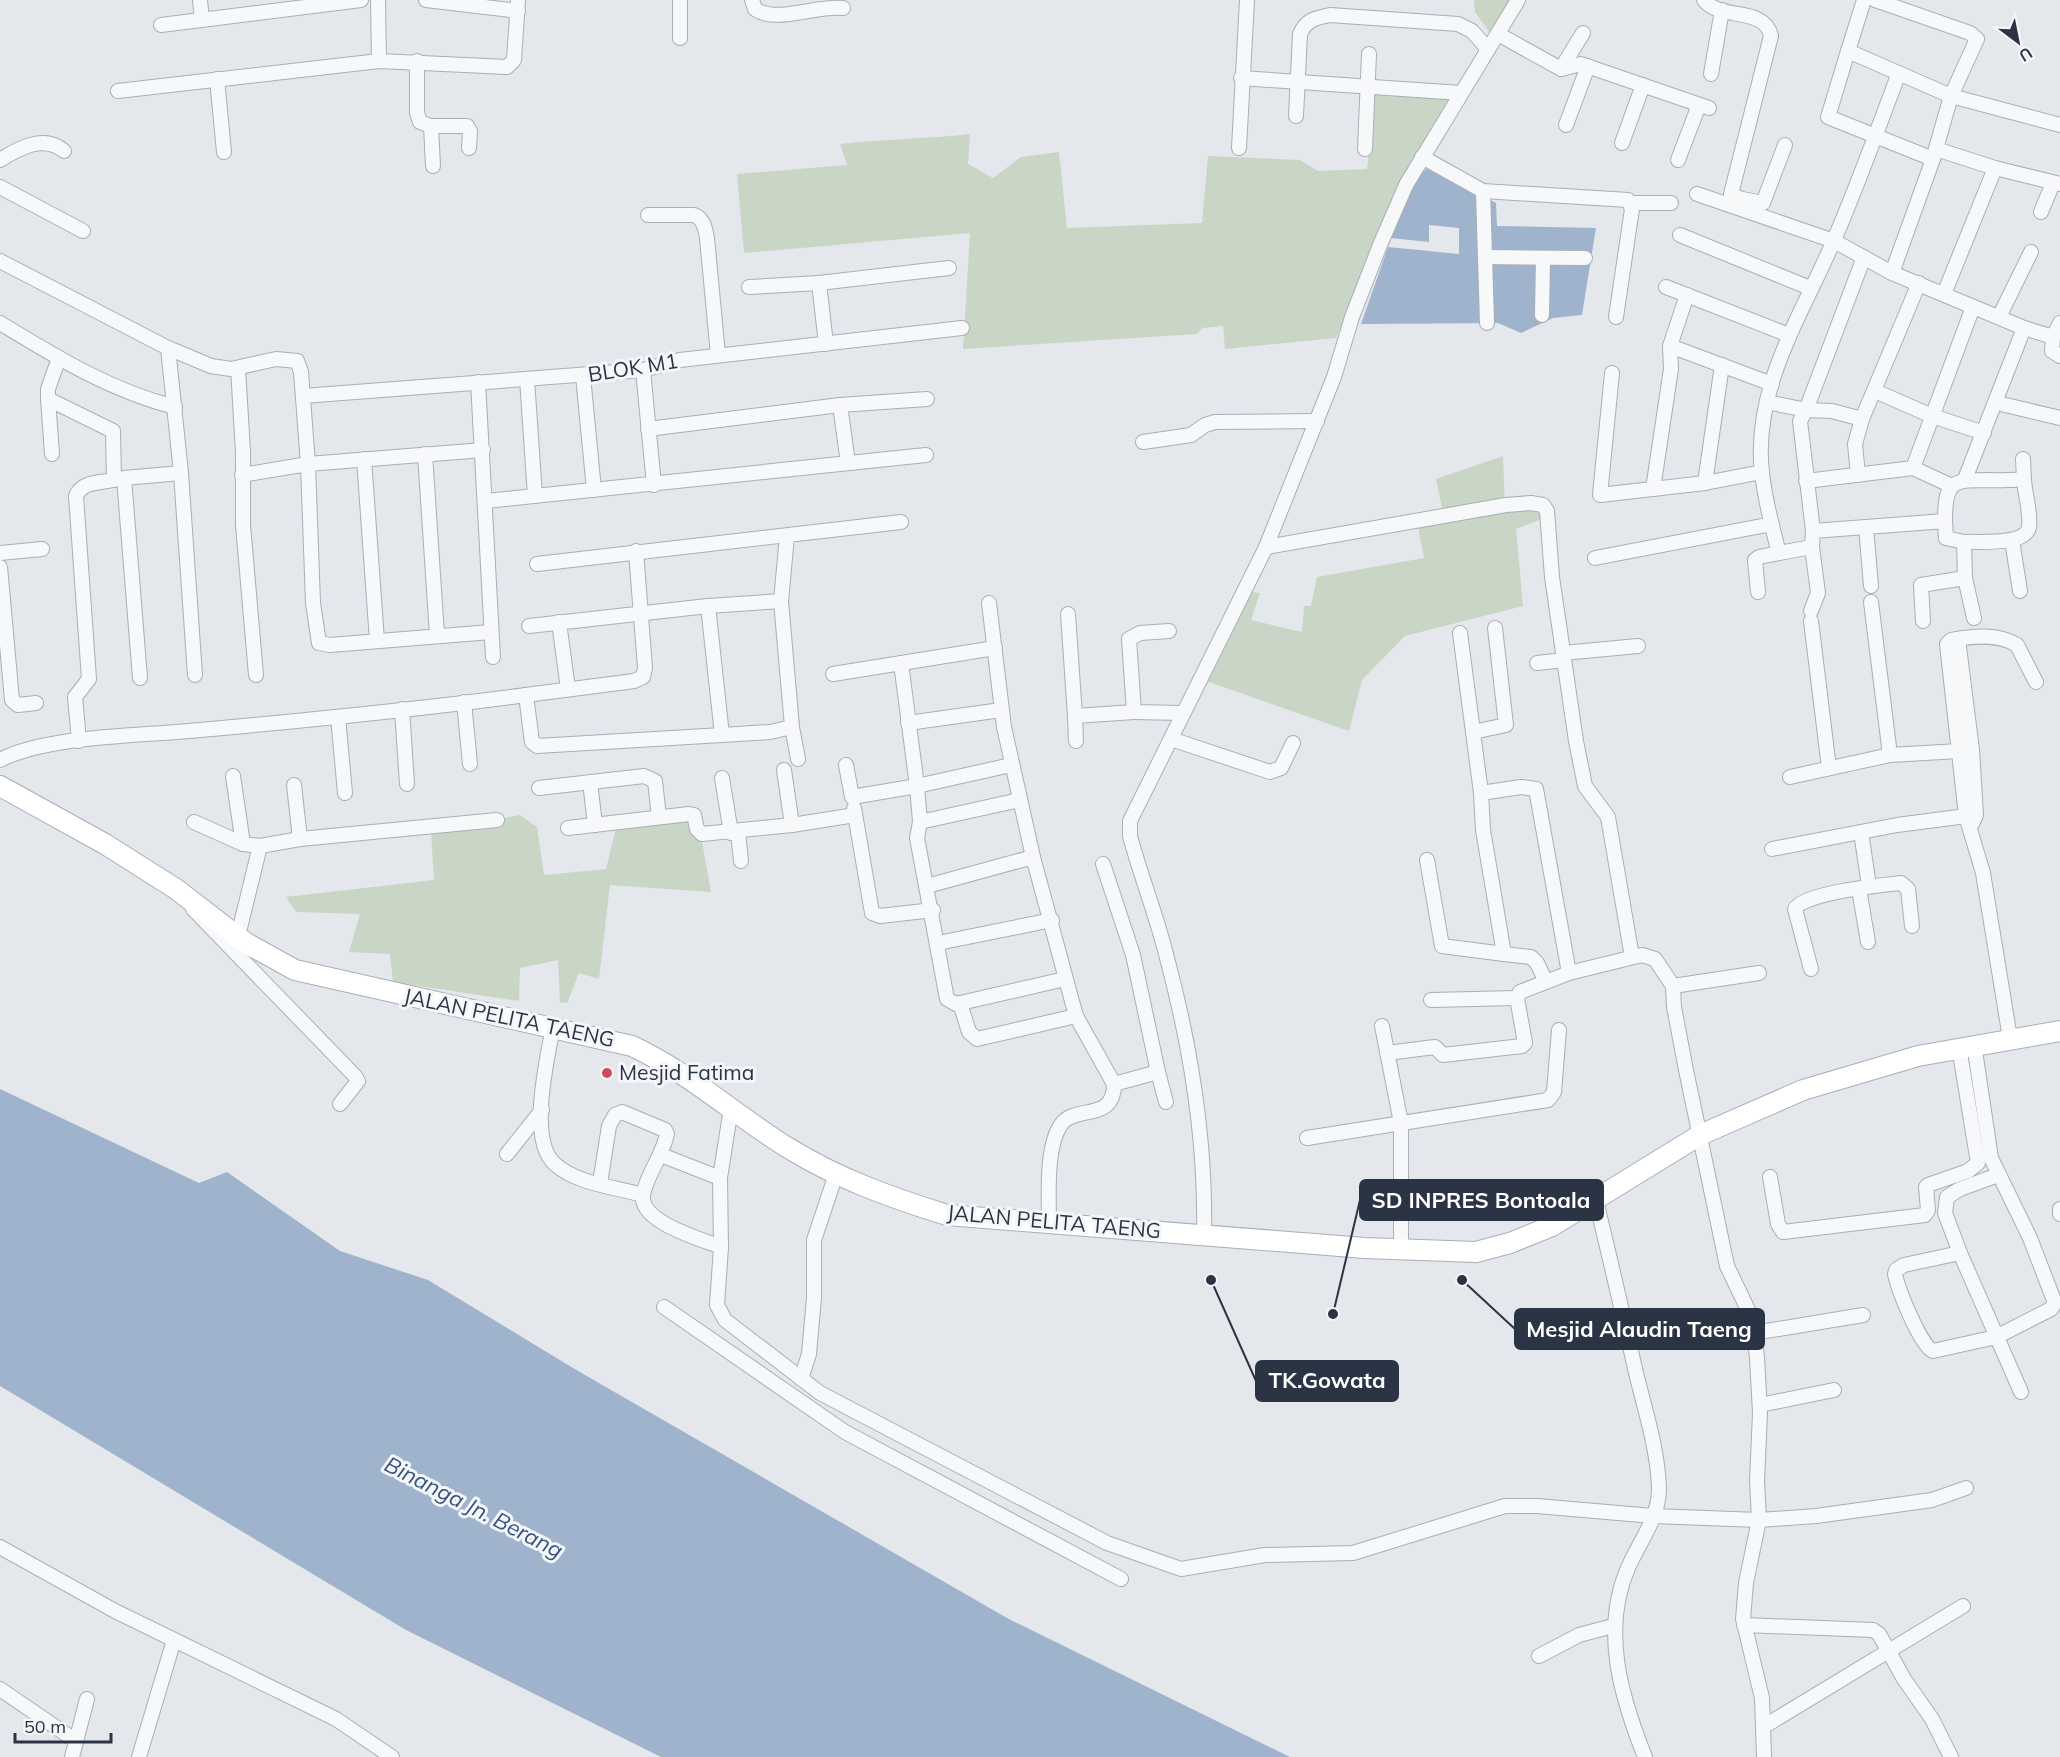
<svg xmlns="http://www.w3.org/2000/svg" width="2060" height="1757" font-family="Mulish,sans-serif">
	<style>
		.green { fill: #c9d6c5 }
		.water { fill: #9fb4cc }
		.lines { fill: none; stroke-linecap: round; stroke-linejoin: round }
		.street-casing { stroke: #a9aeb7; stroke-width: 16 }
		.secondary-casing { stroke: #a9aeb7; stroke-width: 22 }
		.street { stroke: #f7f8fa; stroke-width: 14 }
		.secondary { stroke: #fff; stroke-width: 20 }
		.poi-dot { fill: #d1495b; stroke: #f4f6f9; stroke-width: 2 }
		.labels { text-anchor: middle; stroke-width: 6; stroke-linejoin: round; paint-order: stroke }
		.street-label { font-size: 21px; fill: #2b3445; stroke: #f4f6f9 }
		.poi-label { font-size: 21px; fill: #2b3445; stroke: #f4f6f9; text-anchor: start }
		.water-label { font-size: 22px; font-style: italic; fill: #34527a; stroke: #f4f6f9 }
		.leader { fill: none; stroke: #2b3445; stroke-width: 2 }
		.callout-dot { fill: #2b3445; stroke: #f4f6f9; stroke-width: 2 }
		.callout { fill: #2b3445; stroke: #2b3445; stroke-width: 2 }
		.callout-label { font-size: 22px; text-anchor: middle; font-weight: bold; fill: #fff }
	</style>
	<rect width="100%" height="100%" fill="#e4e7ec"/>
	<!-- green -->
	<g class="green">
		<polygon points="1474,0 1510,0 1490,33 1475,12"/>
		<path d="M 1375,91 L 1450,97 L 1416,155 L 1336,338 L 1225,349 L 1223,326 L 1202,328 L 1197,334 L 963,349 L 970,233 L 744,253 L 737,174 L 847,165 L 840,144 C 884,139 926,139 970,134 L 968,164 L 993,178 L 1021,157 L 1059,152 L 1067,228 L 1202,223 L 1208,156 L 1300,160 L 1318,171 L 1367,169 Z"/>
		<polygon points="1503,456 1505,506 1540,505 1547,517 1516,529 1523,606 1405,636 1362,680 1349,731 1206,681 1252,592 1260,593 1251,620 1302,632 1304,606 1311,606 1317,577 1424,558 1418,527 1443,513 1436,479"/>
		<polygon points="697,813 711,892 610,885 599,979 579,973 567,1003 560,1002 558,960 520,968 519,1001 393,982 390,954 349,952 360,914 296,912 286,897 434,880 431,832 520,815 537,827 544,875 606,869 617,824"/>
	</g>
	<!-- water -->
	<g class="water">
		<path d="M 1428,168 L 1496,203 L 1497,226 L 1596,228 L 1582,315 L 1553,318 L 1521,333 L 1498,323 L 1361,324 L 1388,247 L 1459,254 L 1459,228 L 1429,225 L 1429,242 L 1391,238 C 1395,218 1411,178 1428,168 Z"/>
		<polygon points="0,1089 199,1183 227,1172 340,1251 428,1280 578,1371 1007,1618 1290,1757 661,1757 406,1630 0,1386"/>
	</g>
	<g class="lines">
		<defs>
			<g id="street">
				<polyline points="200,0 202,20"/>
				<polyline points="378,0 379,61"/>
				<polyline points="426,0 518,11"/>
				<path d="M 752,0 L 755,9 C 776,24 815,5 843,8"/>
				<path d="M 1704,0 C 1720,21 1765,6 1771,36 L 1731,194 L 1742,199 L 1763,203 L 1785,145"/>
				<polyline points="1864,0 1848,51 1951,96 2060,125"/>
				<polyline points="1875,0 1970,33 1977,39 1951,96 1933,159 1892,273"/>
				<polyline points="161,25 361,0"/>
				<polyline points="1498,34 1561,69 1581,64 1709,108"/>
				<polyline points="680,38 680,0"/>
				<polyline points="1848,51 1828,117 1933,159"/>
				<polyline points="417,61 417,113 420,122 431,126 433,166"/>
				<polyline points="1561,69 1583,33"/>
				<path d="M 1899,73 C 1878,128 1858,185 1834,240 C 1803,313 1752,388 1762,473 C 1765,500 1772,527 1779,553 L 1812,547 L 1813,531 L 1945,521 L 1946,538 L 1964,542 L 1965,578 L 1974,618"/>
				<polyline points="1711,74 1722,10"/>
				<polyline points="1241,78 1461,93"/>
				<polyline points="217,79 224,152"/>
				<polyline points="118,91 379,61 507,67 514,60 518,0"/>
				<path d="M 1296,116 L 1300,34 C 1306,20 1315,18 1330,15 L 1458,24 L 1472,31 L 1488,49"/>
				<polyline points="1566,125 1588,66"/>
				<polyline points="431,126 467,126 470,131 469,148"/>
				<polyline points="1622,143 1643,85"/>
				<polyline points="1239,148 1247,0"/>
				<polyline points="1365,149 1369,54"/>
				<polyline points="1936,149 1995,168 1944,294"/>
				<polyline points="1422,157 1483,191 1628,200 1632,209 1616,317"/>
				<path d="M 0,160 C 19,148 44,134 64,151"/>
				<polyline points="1678,160 1699,105"/>
				<polyline points="1995,168 2060,184"/>
				<polyline points="0,187 83,231"/>
				<polyline points="1483,191 1487,323"/>
				<polyline points="1697,194 1834,241 1892,273 2024,328 2053,337 2060,323"/>
				<polyline points="1631,203 1671,203"/>
				<polyline points="2041,212 2053,183"/>
				<path d="M 648,215 L 694,215 C 704,219 705,228 707,238 L 718,355"/>
				<polyline points="1680,235 1810,288"/>
				<polyline points="1485,257 1585,258"/>
				<polyline points="0,261 168,348 211,366 231,369 276,359 297,361 301,372 308,464 313,603 319,643 330,645 491,632"/>
				<polyline points="749,287 819,283"/>
				<polyline points="1666,287 1789,335"/>
				<polyline points="1542,315 1543,258"/>
				<polyline points="1999,317 2031,252"/>
				<path d="M 0,323 C 56,357 111,391 175,407"/>
				<polyline points="2053,337 2052,351 2060,356"/>
				<polyline points="826,344 819,283 949,268"/>
				<polyline points="1670,346 1687,295"/>
				<polyline points="168,348 181,473 195,675"/>
				<path d="M 59,358 L 48,389 L 48,399 L 113,431 L 114,480 C 100,483 82,481 76,496 L 89,679 L 75,697 L 79,741"/>
				<polyline points="238,368 243,452 243,525 256,675"/>
				<polyline points="643,370 654,485"/>
				<polyline points="1612,373 1600,495 1705,483 1762,472"/>
				<polyline points="583,376 594,490"/>
				<polyline points="527,379 535,496"/>
				<polyline points="478,382 493,657"/>
				<polyline points="1875,391 1932,416 1984,433"/>
				<polyline points="303,396 643,370 680,360 962,328"/>
				<polyline points="48,399 52,454"/>
				<polyline points="1767,402 1806,410 1864,257"/>
				<polyline points="1997,403 2060,418"/>
				<polyline points="648,429 840,405"/>
				<polyline points="1143,442 1191,435 1205,425 1215,422 1317,421"/>
				<polyline points="425,454 437,635"/>
				<polyline points="364,459 377,641"/>
				<polyline points="2023,459 2024,480"/>
				<polyline points="848,463 840,405 927,399"/>
				<polyline points="1913,468 1952,486"/>
				<polyline points="242,475 308,464 483,450"/>
				<polyline points="1858,475 1855,444 1862,419"/>
				<polyline points="1965,479 2024,328"/>
				<polyline points="1806,481 1913,468 1973,307"/>
				<polyline points="1705,483 1722,365"/>
				<polyline points="1653,489 1671,369 1670,346 1772,384"/>
				<polyline points="486,501 926,455"/>
				<path d="M 1945,521 C 1945,480 1952,480 1991,480 C 2002,481 2013,479 2024,480 C 2025,495 2031,512 2029,527 C 2026,546 1978,541 1964,542"/>
				<polyline points="1866,527 1871,586"/>
				<polyline points="1813,531 1800,421 1806,410 1832,411 1862,419 1919,283"/>
				<polyline points="2012,540 2020,591"/>
				<polyline points="1266,547 1506,505 1531,503 1543,505 1547,511 1552,577 1576,741 1585,786 1608,817 1632,957"/>
				<polyline points="0,553 42,549"/>
				<polyline points="1595,558 1772,524"/>
				<polyline points="537,564 901,522"/>
				<polyline points="0,567 12,700 18,705 36,703"/>
				<polyline points="1758,592 1755,560 1759,557 1779,553"/>
				<polyline points="1871,602 1890,755"/>
				<path d="M 989,603 L 1004,727 L 1033,857 L 1076,1016 L 1114,1084 C 1114,1121 1078,1106 1063,1122 C 1045,1143 1049,1197 1049,1223"/>
				<polyline points="1811,611 1818,593 1812,547"/>
				<polyline points="1068,614 1075,716 1134,712"/>
				<polyline points="1811,621 1829,768"/>
				<polyline points="1923,621 1921,585 1965,578"/>
				<polyline points="559,622 568,689"/>
				<polyline points="529,626 708,606"/>
				<polyline points="1169,631 1140,633 1129,639 1134,712 1182,713"/>
				<polyline points="1460,633 1481,793"/>
				<polyline points="1958,639 1972,750 1976,815 1972,824"/>
				<polyline points="1563,653 1638,646"/>
				<polyline points="1537,663 1564,660"/>
				<polyline points="833,674 995,648"/>
				<polyline points="140,678 124,478 181,473"/>
				<polyline points="526,695 634,681 643,677 645,668 636,551"/>
				<polyline points="464,702 470,764"/>
				<polyline points="402,709 407,784"/>
				<polyline points="1075,716 1076,741"/>
				<polyline points="338,717 345,793"/>
				<polyline points="908,723 1001,710"/>
				<polyline points="792,727 798,759"/>
				<polyline points="1473,732 1506,725 1495,628"/>
				<polyline points="722,735 770,732 792,727 781,601 787,536"/>
				<polyline points="1171,739 1270,772 1281,768 1293,743"/>
				<path d="M 0,760 C 47,736 135,736 189,731 C 301,721 414,710 526,695 L 532,742 L 537,746 L 722,735 L 708,606 L 781,601"/>
				<polyline points="846,765 852,797 917,786 901,663"/>
				<polyline points="1011,765 917,786 920,822 917,838 947,999 956,1004 1065,979"/>
				<polyline points="784,770 792,825"/>
				<polyline points="233,776 243,844"/>
				<polyline points="1790,777 1890,755 1959,751"/>
				<polyline points="722,778 731,833"/>
				<polyline points="590,782 595,825"/>
				<polyline points="294,785 300,839"/>
				<polyline points="539,788 644,776 655,781 659,817"/>
				<polyline points="854,808 872,913 880,916 933,910"/>
				<polyline points="194,822 243,844 260,846"/>
				<polyline points="920,822 1019,800"/>
				<polyline points="568,828 689,814 694,815 697,829 702,834 792,825 855,815"/>
				<polyline points="738,832 741,861"/>
				<polyline points="1861,832 1869,886"/>
				<polyline points="1772,849 1897,825 1974,815"/>
				<polyline points="1427,860 1442,946 1504,954 1483,830 1481,793 1521,787 1536,789 1569,973"/>
				<polyline points="1103,864 1133,955 1158,1072 1114,1084"/>
				<polyline points="927,886 1033,857"/>
				<polyline points="1859,889 1868,942"/>
				<polyline points="193,909 355,1076 358,1081 340,1104"/>
				<polyline points="238,936 260,846 300,839 497,820"/>
				<polyline points="938,943 1052,920"/>
				<polyline points="1504,954 1531,957 1537,963 1546,982"/>
				<path d="M 1811,969 L 1795,909 C 1803,893 1882,885 1901,883 L 1908,889 L 1912,926"/>
				<polyline points="1673,986 1759,973"/>
				<polyline points="1431,1000 1517,998"/>
				<polyline points="960,1003 969,1032 977,1039 1076,1016"/>
				<polyline points="1382,1026 1401,1123 1401,1250"/>
				<path d="M 553,1027 C 547,1060 527,1142 556,1165 C 578,1184 615,1187 643,1195"/>
				<path d="M 2010,1038 L 1983,873 L 1966,816 L 1947,644 L 1951,640 C 1972,636 1998,633 2017,645 L 2036,682"/>
				<path d="M 1974,1044 L 1991,1158 L 2030,1238 L 2055,1303 L 2051,1309 L 1996,1337 L 1933,1351 C 1920,1345 1898,1289 1895,1274 L 1896,1270 L 1904,1265 L 1960,1253 L 2021,1392"/>
				<polyline points="1387,1053 1435,1047 1443,1055 1522,1046 1525,1043 1517,998 1520,992 1569,973 1642,955 1655,959 1673,986 1674,1007 1686,1070 1727,1266 1751,1316 1757,1357 1760,1413 1757,1481 1759,1520 1746,1583 1743,1619 1762,1698 1764,1757"/>
				<polyline points="1158,1072 1166,1102"/>
				<polyline points="731,1108 720,1178 721,1247 717,1305 725,1320 820,1393 1107,1543 1181,1569 1265,1555 1353,1553 1505,1506 1537,1506 1653,1516 1759,1520 1816,1516 1932,1500 1966,1488"/>
				<polyline points="1307,1138 1548,1100 1554,1092 1559,1030"/>
				<polyline points="507,1154 542,1110"/>
				<polyline points="661,1155 720,1178"/>
				<polyline points="1770,1177 1778,1224 1783,1232 1925,1215 1928,1210 1926,1187 1928,1185 1968,1171 1978,1163 1959,1047"/>
				<path d="M 600,1183 L 609,1126 L 615,1115 L 622,1112 L 665,1130 L 667,1134 C 663,1155 646,1176 643,1195 C 639,1222 701,1239 721,1247"/>
				<path d="M 1596,1201 C 1610,1258 1623,1315 1636,1373 C 1645,1410 1658,1450 1659,1489 C 1659,1518 1639,1542 1628,1568 C 1601,1630 1621,1697 1645,1757"/>
				<polyline points="2060,1209 2060,1214"/>
				<path d="M 1204,1234 C 1206,1141 1191,1048 1167,958 C 1157,917 1141,877 1130,836 L 1130,821 L 1266,547 L 1334,377 L 1352,317 L 1380,245 L 1406,185 L 1518,0"/>
				<polyline points="1960,1253 1945,1213 1947,1197 1960,1189 1998,1175"/>
				<polyline points="664,1307 845,1432 1121,1579"/>
				<polyline points="1754,1333 1863,1315"/>
				<polyline points="801,1379 809,1354 814,1298 814,1240 836,1174"/>
				<polyline points="1760,1405 1834,1390"/>
				<polyline points="0,1547 115,1611 336,1719 392,1757"/>
				<polyline points="1744,1625 1873,1630 1879,1634 1904,1679 1932,1719 1951,1757"/>
				<polyline points="1539,1656 1579,1635 1613,1626"/>
				<polyline points="0,1689 76,1741"/>
				<polyline points="1763,1727 1963,1606"/>
				<polyline points="72,1757 87,1699"/>
				<polyline points="139,1757 174,1640"/>
			</g>
			<path id="secondary" d="M 0,786 L 105,844 L 176,889 L 246,943 L 295,970 L 632,1046 C 690,1073 736,1116 790,1149 C 839,1179 892,1198 947,1215 L 1365,1248 L 1476,1252 L 1510,1243 L 1552,1226 L 1700,1135 L 1803,1090 L 1918,1056 L 2060,1031"/>
		</defs>
		<!-- street casing -->
		<use href="#street" class="street-casing"/>
		<!-- secondary casing -->
		<use href="#secondary" class="secondary-casing"/>
		<!-- street -->
		<use href="#street" class="street"/>
		<!-- secondary -->
		<use href="#secondary" class="secondary"/>
	</g>
	<!-- markers -->
	<circle class="poi-dot" cx="607" cy="1073" r="6"/>
	<g class="labels">
		<!-- street labels -->
		<g class="street-label">
			<text transform="translate(633 368) rotate(-9)" y="7">BLOK M1</text>
			<text transform="translate(509 1018) rotate(12)" y="7">JALAN PELITA TAENG</text>
			<text transform="translate(1054 1222) rotate(5)" y="7">JALAN PELITA TAENG</text>
		</g>
		<!-- poi labels -->
		<g class="poi-label">
			<text x="619" y="1080">Mesjid Fatima</text>
		</g>
		<!-- water labels -->
		<g class="water-label">
			<text transform="translate(474 1507) rotate(27)" y="8">Binanga Jn. Berang</text>
		</g>
	</g>
	<!-- callouts -->
	<path class="leader" d="M1333 1314L1360 1200M1462 1280L1515 1329M1211 1280L1256 1381"/>
	<g class="callout-dot">
		<circle cx="1333" cy="1314" r="6"/>
		<circle cx="1462" cy="1280" r="6"/>
		<circle cx="1211" cy="1280" r="6"/>
	</g>
	<g class="callout">
		<rect x="1360" y="1180" width="243" height="40" rx="6"/>
		<rect x="1515" y="1309" width="249" height="40" rx="6"/>
		<rect x="1256" y="1361" width="142" height="40" rx="6"/>
	</g>
	<g class="callout-label">
		<text x="1481" y="1208">SD INPRES Bontoala</text>
		<text x="1639" y="1337">Mesjid Alaudin Taeng</text>
		<text x="1327" y="1388">TK.Gowata</text>
	</g>
	<!-- north arrow -->
	<g transform="translate(2018 42) rotate(148)" stroke="#f4f6f9" stroke-width="4.5" paint-order="stroke">
	<path d="M0-4.5L10 22L0 15L-10 22Z" fill="#2b3445"/>
	<text y="-9" font-size="16" font-weight="bold" text-anchor="middle" fill="#2b3445">U</text>
	</g>
	<!-- scale -->
	<path d="M15 1733v9h96v-9" fill="none" stroke="#2b3445" stroke-width="3"/>
	<text x="24" y="1733" font-size="18" fill="#2b3445" stroke="#f4f6f9" stroke-width="4.5" paint-order="stroke">50 m</text>
</svg>
